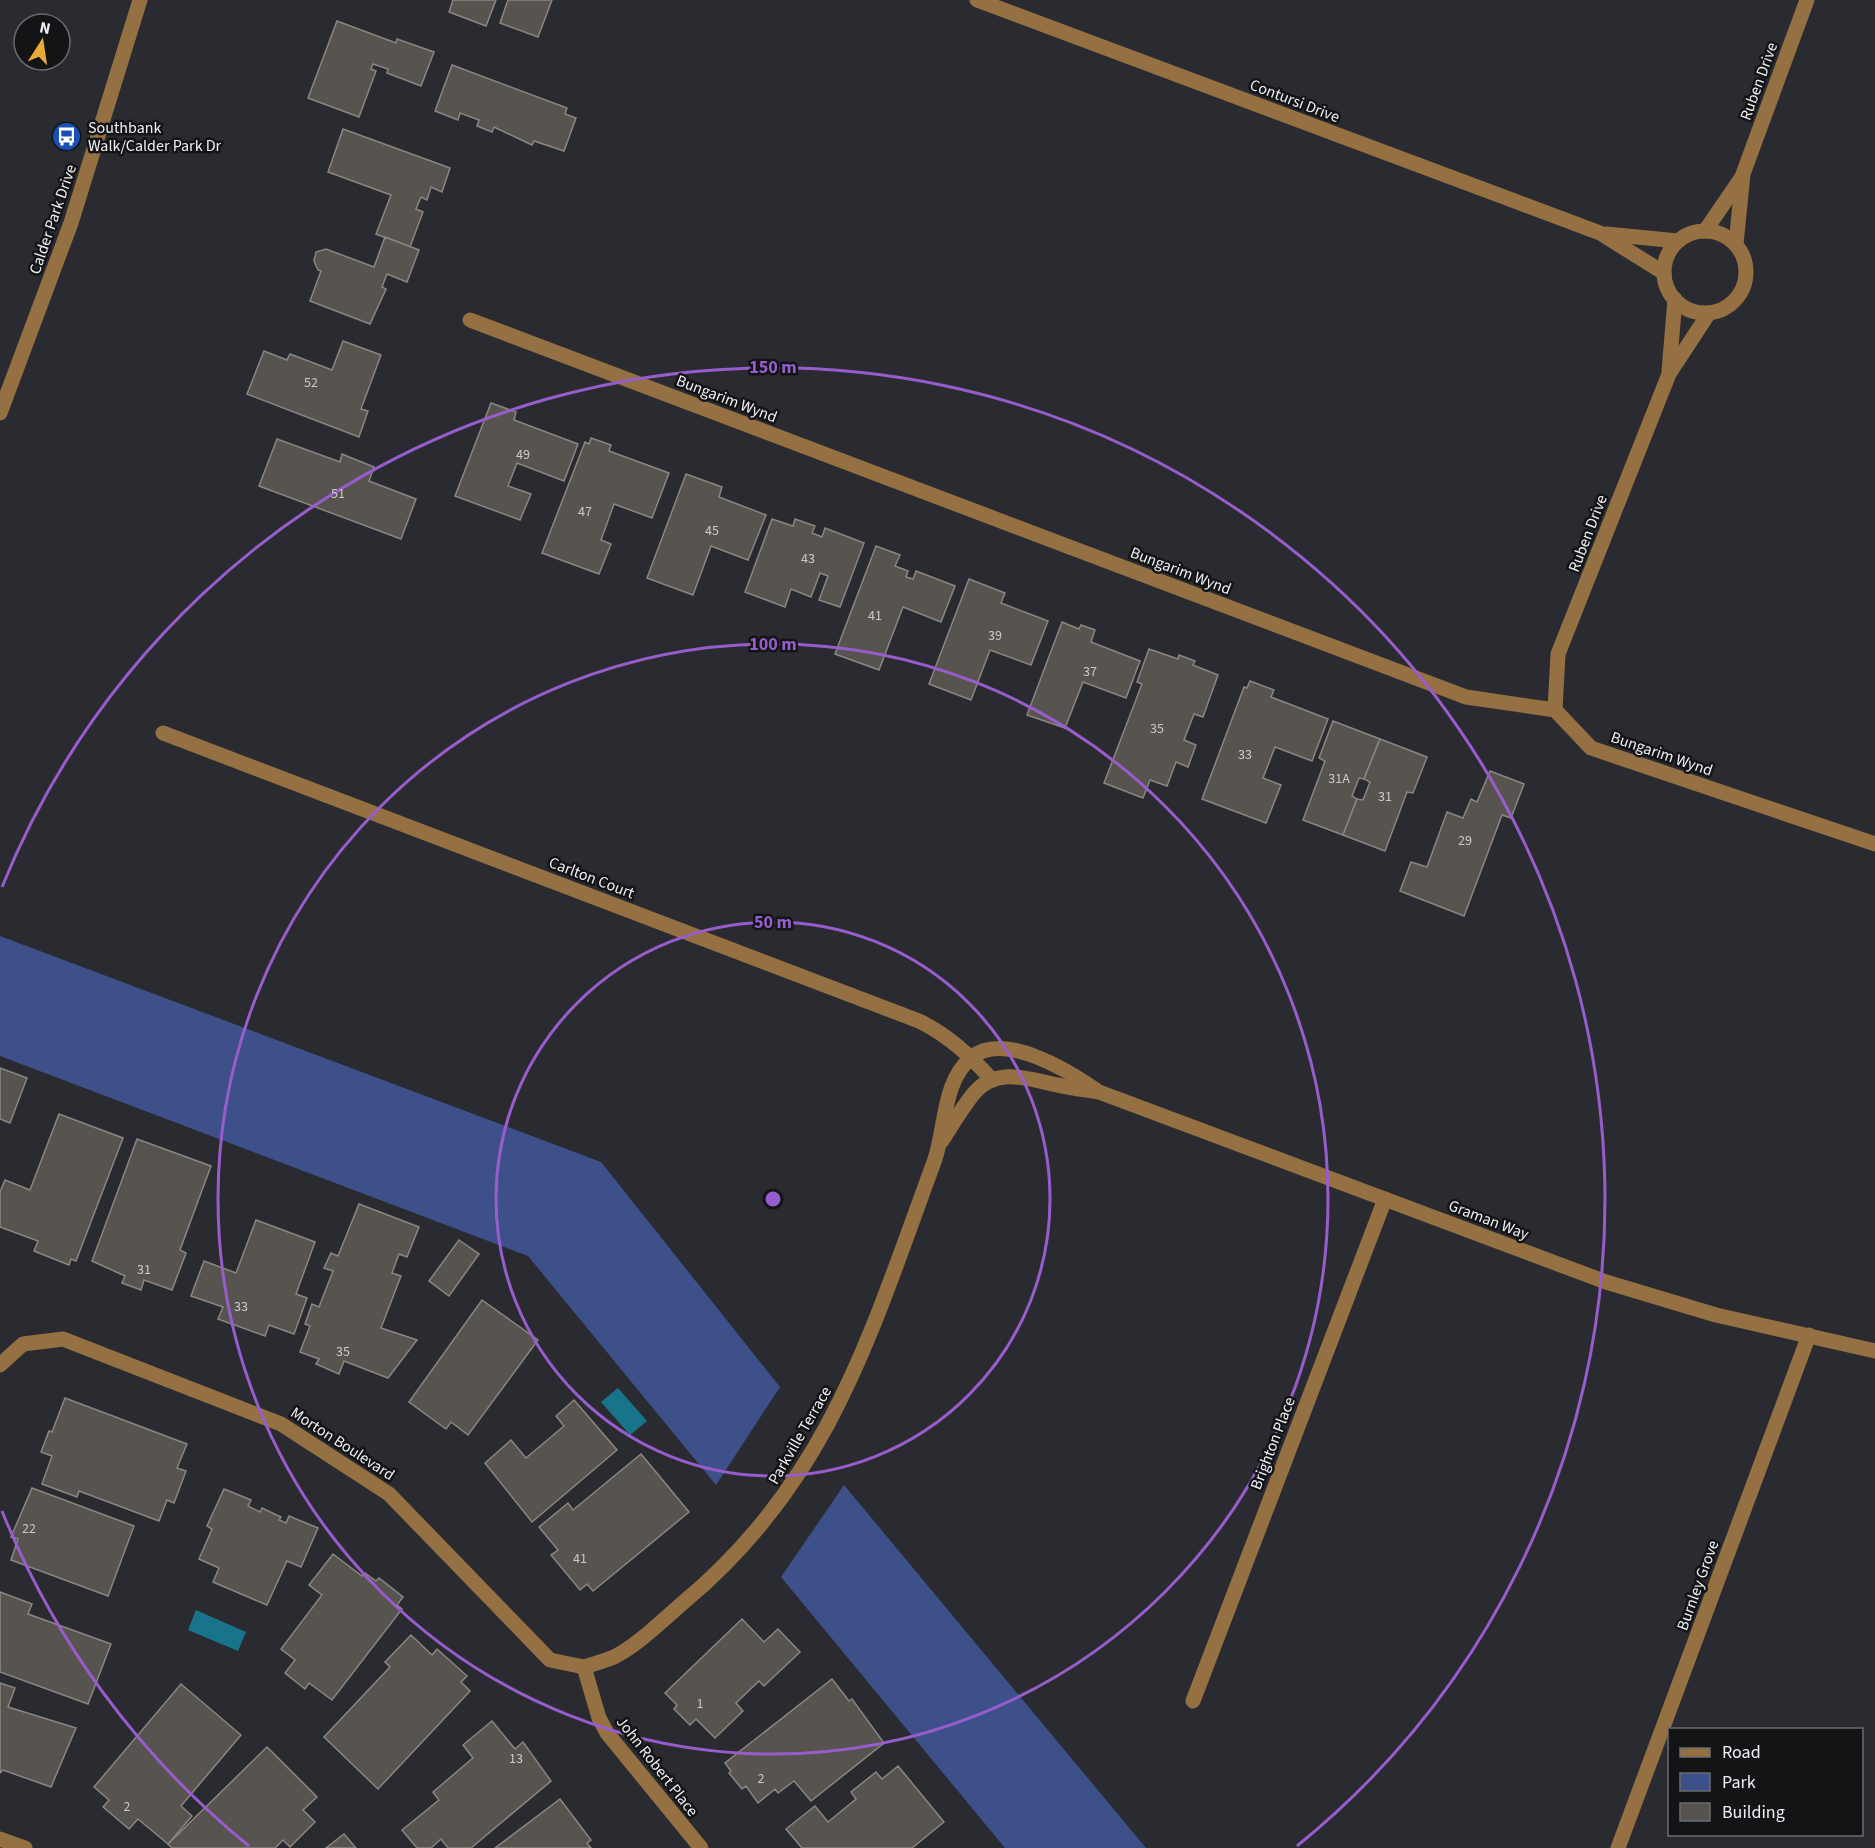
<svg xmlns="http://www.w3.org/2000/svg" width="1875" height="1848" font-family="'Source Sans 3',sans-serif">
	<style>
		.green { fill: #3d5089 }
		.water { fill: #17748b }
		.building { fill: #57534f; stroke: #8c8682; stroke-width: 1.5 }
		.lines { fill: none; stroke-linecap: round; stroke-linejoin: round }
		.minor { stroke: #947043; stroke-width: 15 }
		.ring { fill: none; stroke: #985dcc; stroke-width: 3 }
		.labels { text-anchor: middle; stroke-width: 5; stroke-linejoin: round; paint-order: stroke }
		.number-label { font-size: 14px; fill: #c9c9ca }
		.street-label { font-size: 16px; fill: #eff0f3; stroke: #131416 }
		.poi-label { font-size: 16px; fill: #eff0f3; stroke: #131416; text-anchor: start }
		.centre { fill: #985dcc; stroke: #131416; stroke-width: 3 }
		.ring-label { font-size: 18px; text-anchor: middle; font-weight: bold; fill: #985dcc; stroke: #131416; stroke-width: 5; stroke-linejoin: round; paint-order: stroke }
	</style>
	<rect width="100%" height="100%" fill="#2a2b30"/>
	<!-- green -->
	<g class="green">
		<polygon points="0,936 601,1162 780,1387 716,1485 528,1256 0,1056"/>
		<polygon points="844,1485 1146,1848 1005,1848 781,1577"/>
	</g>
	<!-- water -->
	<g class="water">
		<polygon points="618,1388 647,1421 630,1435 601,1402"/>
		<polygon points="196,1610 246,1632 238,1651 188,1630"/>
	</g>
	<!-- building -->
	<g class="building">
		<polygon points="453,0 496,0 486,26 449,12"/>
		<polygon points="508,0 552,0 538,37 500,23"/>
		<polygon points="337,21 396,43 397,39 434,52 421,86 387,73 388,69 373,64 371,69 376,71 359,117 308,98"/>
		<polygon points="452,65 567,108 565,114 576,118 564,151 534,141 532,145 494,127 492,132 477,126 479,120 460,113 458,120 435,111"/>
		<polygon points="343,129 450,168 442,192 431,187 427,200 421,197 416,209 423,212 410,247 376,234 391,195 328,172"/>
		<polygon points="385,237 419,250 407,282 387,274 382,287 386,289 370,324 310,301 321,271 318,270 314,261 316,252 326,249 374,267"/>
		<polygon points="343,341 381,355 361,409 368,411 359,437 247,394 264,351 287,360 290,354 332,370"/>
		<polygon points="491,403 516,412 514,420 578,444 564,481 517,463 508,486 531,494 520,520 455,496"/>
		<polygon points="591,438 611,445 609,451 669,473 652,518 614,504 601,540 611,544 599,574 542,553 585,442 589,444"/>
		<polygon points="277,439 340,462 342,454 374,467 369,481 416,499 401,539 259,486"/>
		<polygon points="686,474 722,487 719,497 766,515 748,560 711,546 693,595 647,578"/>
		<polygon points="772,519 793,526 795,519 815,526 812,533 822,537 825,528 864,543 840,607 819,600 828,576 820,573 811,597 791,589 785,607 745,592"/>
		<polygon points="876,546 900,555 895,566 908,571 906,577 913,579 916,571 955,586 941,622 903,607 879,670 835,654"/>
		<polygon points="969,579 1005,593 1001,603 1048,621 1031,665 990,650 971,700 929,684"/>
		<polygon points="1062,622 1079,629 1081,625 1095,630 1091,642 1140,661 1126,698 1083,682 1065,728 1027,715"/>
		<polygon points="1149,649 1178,659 1179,655 1195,661 1193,665 1218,675 1203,717 1194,714 1184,740 1196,745 1188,767 1176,762 1167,786 1150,780 1143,798 1104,783 1142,684 1137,682"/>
		<polygon points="1250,681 1274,690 1271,697 1328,719 1312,761 1275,747 1263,778 1281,785 1266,823 1202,799 1244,687 1247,688"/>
		<polygon points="1333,721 1380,739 1364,779 1359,778 1352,796 1357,799 1343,835 1303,820 1325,761 1319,758"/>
		<polygon points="1380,739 1427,757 1413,793 1407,792 1385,851 1343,835 1357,799 1363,800 1370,782 1364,779"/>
		<polygon points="1490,771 1524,784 1511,818 1502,815 1464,916 1400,891 1411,862 1427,867 1447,812 1463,818 1471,799 1477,802"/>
		<polygon points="0,1068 27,1078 10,1123 0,1119"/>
		<polygon points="59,1114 123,1138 76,1261 71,1259 69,1265 34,1251 38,1241 0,1227 0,1192 5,1180 30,1190"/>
		<polygon points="137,1139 211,1166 180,1250 186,1253 172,1290 144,1280 141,1290 122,1283 125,1276 92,1261"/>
		<polygon points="359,1204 419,1227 407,1257 399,1254 392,1273 401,1276 381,1328 417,1340 388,1378 344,1361 339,1374 316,1364 319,1359 300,1352 310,1326 305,1324 312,1304 319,1307 333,1271 324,1268 331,1253 338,1256"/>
		<polygon points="256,1220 315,1242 296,1294 307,1298 294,1334 269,1325 265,1336 218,1319 223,1307 191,1296 204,1261 236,1273"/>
		<polygon points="459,1240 479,1254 449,1296 429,1281"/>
		<polygon points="482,1300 538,1340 468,1435 451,1422 446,1429 409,1402"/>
		<polygon points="65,1398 187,1444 177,1468 186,1471 174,1503 167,1500 159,1521 79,1491 77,1497 42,1484 52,1456 41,1452 49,1431 52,1432"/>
		<polygon points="574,1400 617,1450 532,1522 485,1463 511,1440 526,1458 564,1426 556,1416"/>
		<polygon points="641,1454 689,1512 593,1591 587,1584 580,1590 551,1555 558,1550 539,1527 568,1503 573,1510"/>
		<polygon points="32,1488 134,1526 108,1596 11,1560 18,1539 11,1537"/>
		<polygon points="224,1489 251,1500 248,1506 260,1512 262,1508 281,1517 279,1520 286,1523 289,1516 318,1528 301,1567 287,1561 267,1605 213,1582 219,1568 199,1559 212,1529 207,1526"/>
		<polygon points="333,1554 362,1576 365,1573 376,1581 379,1578 403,1597 397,1605 402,1609 332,1700 309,1683 305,1689 285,1673 295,1660 281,1649 322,1595 309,1585"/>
		<polygon points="0,1592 32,1604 28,1614 111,1644 88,1704 0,1672"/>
		<polygon points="742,1619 764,1642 778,1629 800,1652 764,1686 759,1681 736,1703 743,1711 715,1738 696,1719 690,1725 674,1709 677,1705 665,1693"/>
		<polygon points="411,1635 432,1655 437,1649 467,1676 461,1682 470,1691 378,1789 324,1737 390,1667 385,1662"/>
		<polygon points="832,1679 849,1701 852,1699 884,1743 811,1801 794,1781 778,1793 775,1789 758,1803 746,1786 742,1789 729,1773 731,1771 725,1763"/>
		<polygon points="0,1683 15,1688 8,1707 76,1728 51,1787 3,1770 0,1773"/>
		<polygon points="181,1684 241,1735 181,1806 192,1816 168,1844 138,1819 129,1829 103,1807 109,1800 94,1787"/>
		<polygon points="492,1721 515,1749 523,1742 551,1781 471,1848 448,1848 441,1839 431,1848 417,1848 402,1830 439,1800 433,1792 473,1758 463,1745"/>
		<polygon points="267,1747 317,1797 303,1810 315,1822 290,1847 283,1840 275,1848 172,1848 168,1844"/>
		<polygon points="898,1766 944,1822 912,1848 802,1848 786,1829 815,1806 828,1822 856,1799 851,1792 876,1772 882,1779"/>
		<polygon points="560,1799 591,1840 587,1843 591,1848 495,1848"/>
		<polygon points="344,1834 356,1848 326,1848"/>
	</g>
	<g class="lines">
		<!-- minor -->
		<g class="minor">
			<polyline points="977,0 1600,233 1664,273"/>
			<polyline points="1705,231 1742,177"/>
			<circle cx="1705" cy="272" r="41"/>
			<polyline points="1606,234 1678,241"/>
			<polyline points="1736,244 1743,174 1807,0"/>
			<polyline points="470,320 1466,697 1555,710 1591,748 1875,844"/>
			<polyline points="1669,371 1675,299"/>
			<polyline points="0,413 71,223 140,0"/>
			<polyline points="1555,710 1558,654 1669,374 1709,313"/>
			<path d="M 163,733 L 919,1021 C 948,1035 971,1056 992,1080"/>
			<path d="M 941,1142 C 952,1126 962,1107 975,1092 C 999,1065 1034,1081 1062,1086 C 1074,1089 1087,1090 1099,1092 L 1606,1282 L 1716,1315 L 1875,1351"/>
			<polyline points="0,1365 23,1344 63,1339 281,1424 389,1494 550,1660 584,1667"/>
			<path d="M 584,1667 C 594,1664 604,1661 614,1657 C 637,1646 665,1618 685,1601 C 830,1480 871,1332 934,1162 C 946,1129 942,1081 972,1057 C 1004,1031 1069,1071 1096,1090"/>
			<polyline points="584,1667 599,1718 607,1733 701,1848"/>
			<polyline points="1193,1701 1385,1199"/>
			<polyline points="0,1839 25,1848"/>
			<polyline points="1618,1848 1809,1335"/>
		</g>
	</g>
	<!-- distance rings -->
	<g class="ring">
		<circle cx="773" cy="1199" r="277"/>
		<circle cx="773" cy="1199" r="555"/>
		<path d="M249 1846A832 832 0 0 1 2 1511M2 887A832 832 0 1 1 1297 1846"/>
	</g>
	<!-- icons -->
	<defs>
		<symbol id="bus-disc" viewBox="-11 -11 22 22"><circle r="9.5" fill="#1a4fb4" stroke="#131416"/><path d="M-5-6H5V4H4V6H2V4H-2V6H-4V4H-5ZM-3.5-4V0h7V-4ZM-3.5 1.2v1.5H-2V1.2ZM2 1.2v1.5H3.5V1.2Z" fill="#fff"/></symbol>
	</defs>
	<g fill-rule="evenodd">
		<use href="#bus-disc" x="50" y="120" width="33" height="33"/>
	</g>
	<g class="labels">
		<!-- number labels -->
		<g class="number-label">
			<text x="311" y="387">52</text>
			<text x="523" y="459">49</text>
			<text x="338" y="498">51</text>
			<text x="585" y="516">47</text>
			<text x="712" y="535">45</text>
			<text x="808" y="563">43</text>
			<text x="875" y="620">41</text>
			<text x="995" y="640">39</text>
			<text x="1090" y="676">37</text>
			<text x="1157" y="733">35</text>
			<text x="1245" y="759">33</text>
			<text x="1339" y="783">31A</text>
			<text x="1385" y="801">31</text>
			<text x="1465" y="845">29</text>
			<text x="144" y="1274">31</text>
			<text x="241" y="1311">33</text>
			<text x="343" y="1356">35</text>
			<text x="29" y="1533">22</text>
			<text x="580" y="1563">41</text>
			<text x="700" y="1708">1</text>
			<text x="516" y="1763">13</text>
			<text x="761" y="1783">2</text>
			<text x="127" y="1811">2</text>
		</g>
		<!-- street labels -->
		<g class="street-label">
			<text transform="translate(1758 81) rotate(-70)" y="6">Ruben Drive</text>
			<text transform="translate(1295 100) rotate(21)" y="6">Contursi Drive</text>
			<text transform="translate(52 219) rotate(-71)" y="6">Calder Park Drive</text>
			<text transform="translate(727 398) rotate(21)" y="6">Bungarim Wynd</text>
			<text transform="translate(1587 533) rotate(-69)" y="6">Ruben Drive</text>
			<text transform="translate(1181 570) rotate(21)" y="6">Bungarim Wynd</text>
			<text transform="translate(1662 753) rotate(19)" y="6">Bungarim Wynd</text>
			<text transform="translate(592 877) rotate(21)" y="6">Carlton Court</text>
			<text transform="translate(1489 1219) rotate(21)" y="6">Graman Way</text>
			<text transform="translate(799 1435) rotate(-60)" y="6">Parkville Terrace</text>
			<text transform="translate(343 1443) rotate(33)" y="6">Morton Boulevard</text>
			<text transform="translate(1272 1443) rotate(-69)" y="6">Brighton Place</text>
			<text transform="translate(1697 1585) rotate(-70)" y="6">Burnley Grove</text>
			<text transform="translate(658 1766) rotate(52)" y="6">John Robert Place</text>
		</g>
		<!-- poi labels -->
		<g class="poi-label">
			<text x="88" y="133">Southbank<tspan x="88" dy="18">Walk/Calder Park Dr</tspan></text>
		</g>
	</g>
	<circle cx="773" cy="1199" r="9" class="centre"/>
	<g class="ring-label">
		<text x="773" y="373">150 m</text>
		<text x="773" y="650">100 m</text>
		<text x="773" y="928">50 m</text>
	</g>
	<!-- legend -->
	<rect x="1668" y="1728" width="195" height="108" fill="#131416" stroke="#6b6c6e" stroke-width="1.5"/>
	<rect x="1680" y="1748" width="30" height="9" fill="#947043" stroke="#6b6c6e" stroke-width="1.5"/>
	<text x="1722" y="1758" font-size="18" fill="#eff0f3">Road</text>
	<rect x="1680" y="1773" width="30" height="18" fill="#3d5089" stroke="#6b6c6e" stroke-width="1.5"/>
	<text x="1722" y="1788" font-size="18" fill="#eff0f3">Park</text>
	<rect x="1680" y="1803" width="30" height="18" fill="#57534f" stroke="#6b6c6e" stroke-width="1.5"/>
	<text x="1722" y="1818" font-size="18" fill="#eff0f3">Building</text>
	<!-- north arrow -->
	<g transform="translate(42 42) rotate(12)"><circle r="28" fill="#131416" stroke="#6b6c6e" stroke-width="1.5"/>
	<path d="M0-4.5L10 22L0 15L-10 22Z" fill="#e8ab37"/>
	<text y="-9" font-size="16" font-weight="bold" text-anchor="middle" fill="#eff0f3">N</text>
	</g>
</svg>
